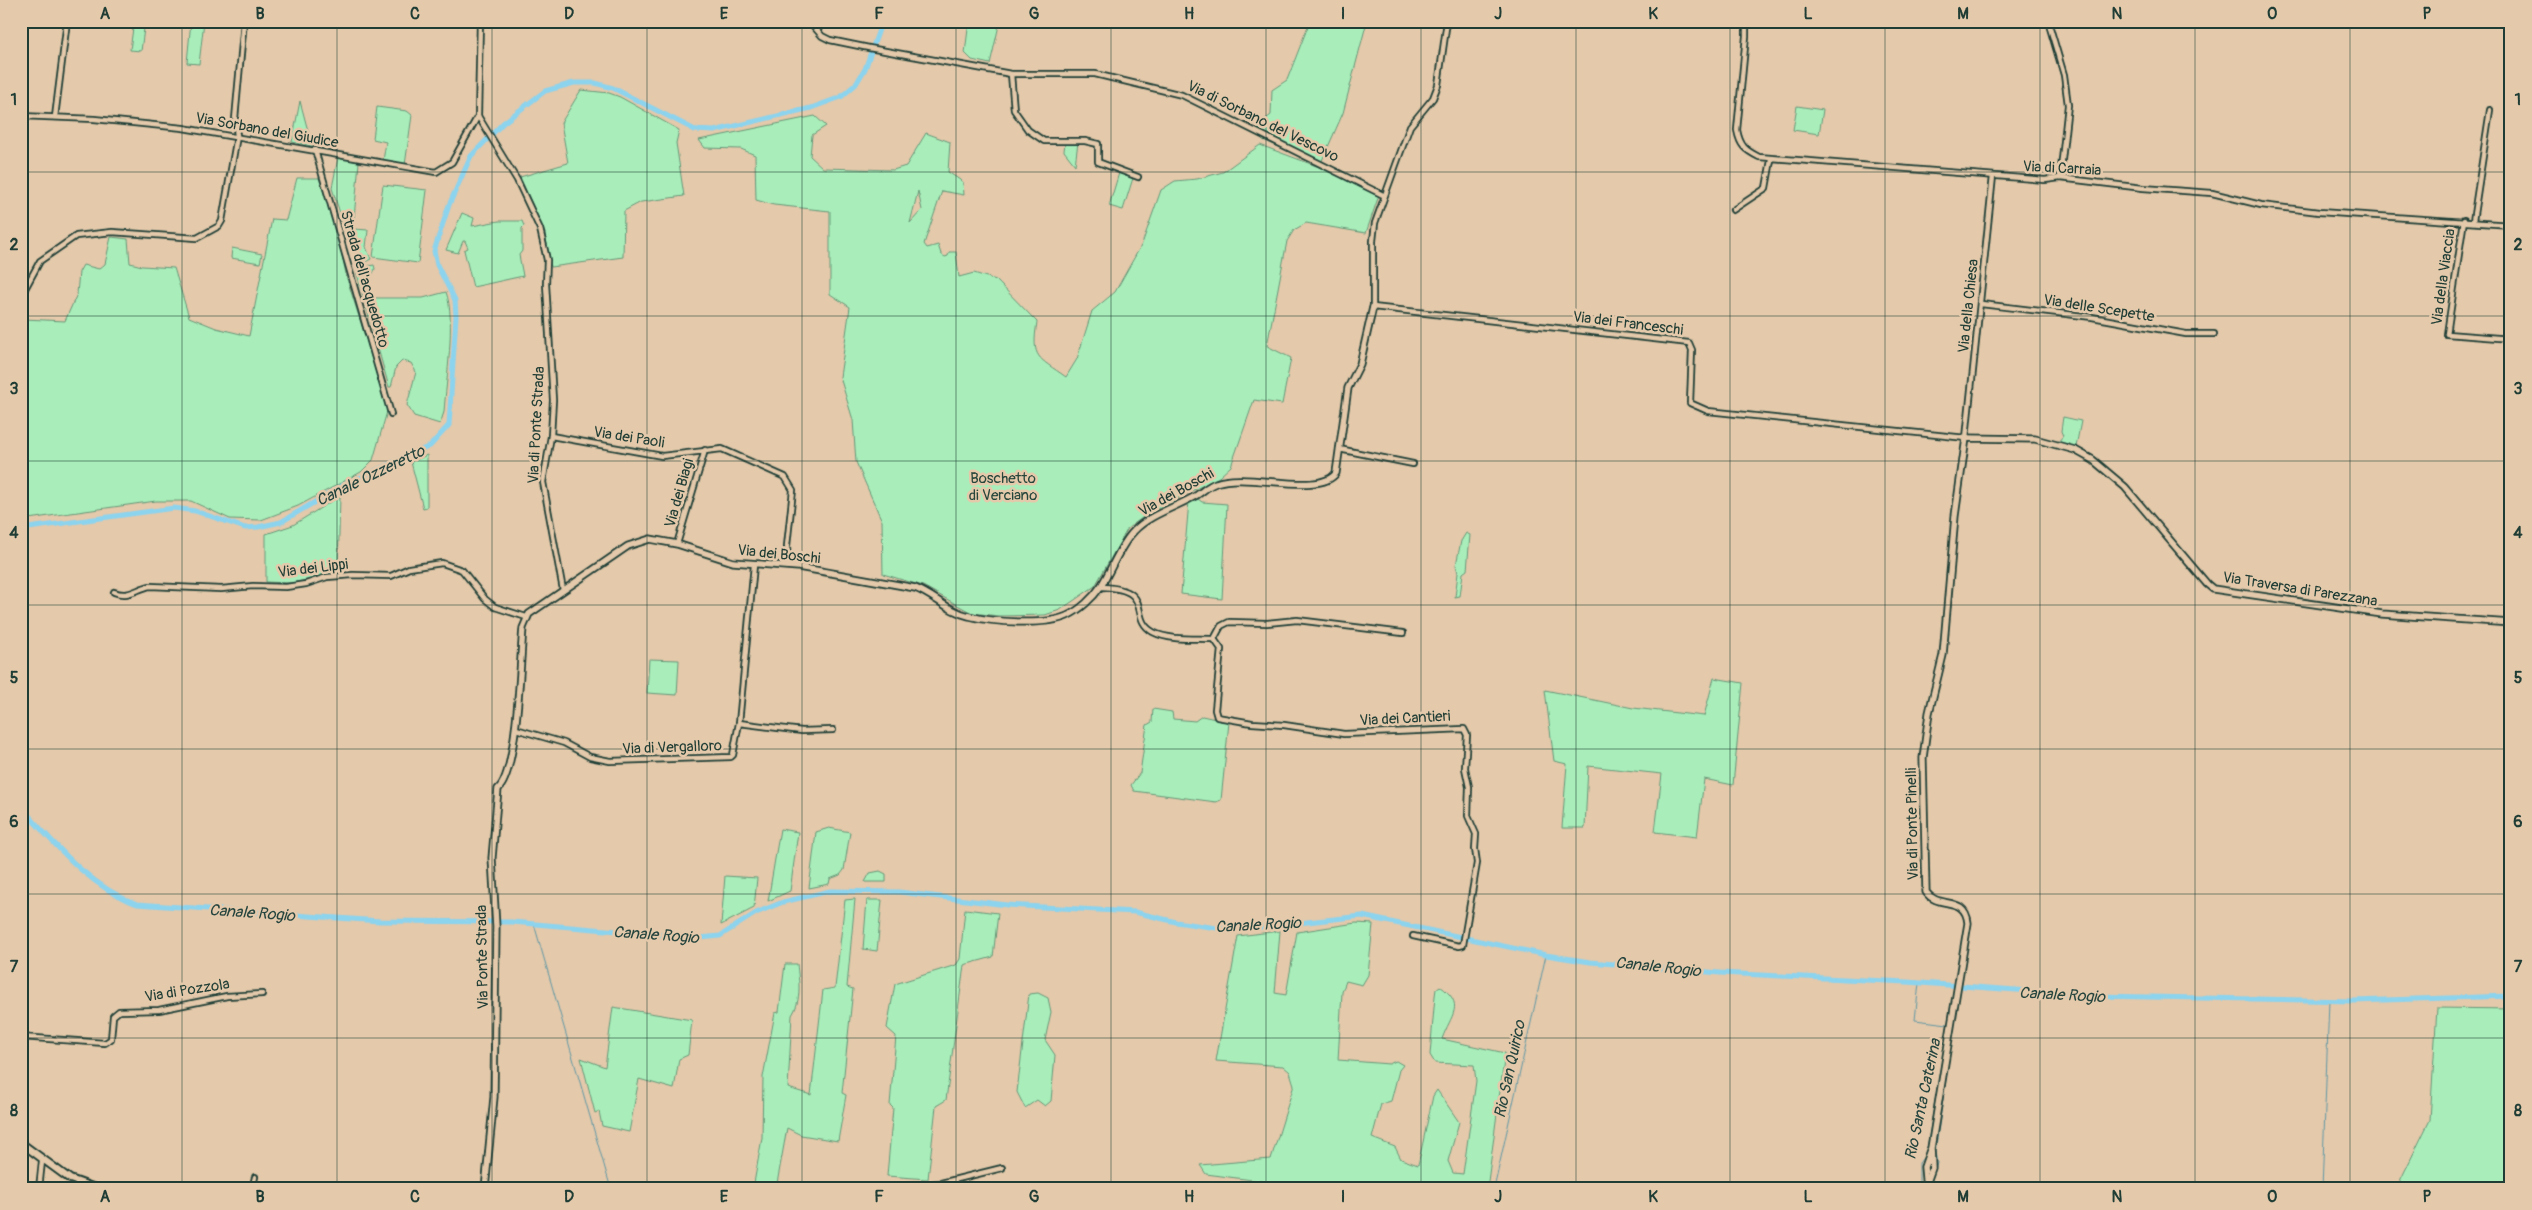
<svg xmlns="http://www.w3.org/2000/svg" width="2532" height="1210" font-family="Pangolin,sans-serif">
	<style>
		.green { fill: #a9eeba; stroke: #649677; fill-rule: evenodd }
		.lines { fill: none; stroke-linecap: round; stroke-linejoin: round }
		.stream { stroke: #6097a4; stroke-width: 1 }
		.canal { stroke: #8cd3ee; stroke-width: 5 }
		.minor-casing { stroke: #1f3d34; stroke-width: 8 }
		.tertiary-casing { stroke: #1f3d34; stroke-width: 9 }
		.secondary-casing { stroke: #1f3d34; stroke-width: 10 }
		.minor { stroke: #e4c9ab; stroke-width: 4.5 }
		.tertiary { stroke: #e4c9ab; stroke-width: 5.5 }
		.secondary { stroke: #e4c9ab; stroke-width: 6 }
		.grid { fill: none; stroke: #1f3d34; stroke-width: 1; stroke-opacity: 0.55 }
		.labels { text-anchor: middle; stroke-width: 5; stroke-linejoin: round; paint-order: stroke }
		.street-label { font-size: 15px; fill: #1f3d34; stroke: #e4c9ab }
		.park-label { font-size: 15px; fill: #26463b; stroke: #e4c9ab }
		.water-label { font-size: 16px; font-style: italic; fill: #24443d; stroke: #e4c9ab }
		.neatline { fill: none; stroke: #1f3d34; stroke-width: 2 }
		.grid-label { font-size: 16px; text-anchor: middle; font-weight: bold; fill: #1f3d34 }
	</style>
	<rect width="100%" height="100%" fill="#e4c9ab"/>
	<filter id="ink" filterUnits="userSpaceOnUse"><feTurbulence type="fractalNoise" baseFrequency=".02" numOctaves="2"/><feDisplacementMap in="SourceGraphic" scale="10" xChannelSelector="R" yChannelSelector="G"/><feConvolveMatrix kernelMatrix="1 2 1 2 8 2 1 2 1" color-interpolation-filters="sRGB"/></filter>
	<g filter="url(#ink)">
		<!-- green -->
		<g class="green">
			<polygon points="134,21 145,21 141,51 130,50"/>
			<polygon points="191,21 204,21 199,64 187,63"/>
			<polygon points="969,21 1000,21 990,64 972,60 965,53"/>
			<polygon points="1310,21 1367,21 1343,113 1320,165 1263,140 1257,126 1271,115 1272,90 1287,80"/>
			<polygon points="581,90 609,93 620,97 679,130 676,143 684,196 641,202 624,211 623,257 551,267 545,233 520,177 568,163 561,123"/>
			<polygon points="300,101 312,146 292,142"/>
			<polygon points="1797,106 1823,110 1819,134 1793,130"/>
			<polygon points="377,107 407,111 412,115 405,165 383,161 386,142 373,139"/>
			<path d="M 815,116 L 826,126 L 812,135 L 810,156 L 823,168 L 893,170 L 906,166 L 926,133 L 950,142 L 948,172 L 963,182 L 964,195 L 942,191 L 924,244 L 927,248 L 938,245 L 941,254 L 945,257 L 948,256 L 949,252 L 956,252 L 959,277 L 974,273 L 996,280 L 1037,322 C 1031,359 1038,357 1066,377 L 1077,359 L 1092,311 L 1115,292 L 1142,244 L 1161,190 L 1175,181 L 1197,179 L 1223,172 L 1260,145 L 1319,167 L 1379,195 L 1366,233 L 1306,223 L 1294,230 L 1287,241 L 1267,346 L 1291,358 L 1282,404 L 1254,400 L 1231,466 L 1219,477 L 1149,513 L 1128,528 L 1095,586 L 1060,610 L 1045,615 L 999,616 L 972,613 L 923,586 L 883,574 L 882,521 L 856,462 L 853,420 L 840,377 L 850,307 L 830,294 L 830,211 L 774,205 L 756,200 L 755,155 L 741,149 L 705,148 L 699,140 ZM 918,191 L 922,210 L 910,223 Z"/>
			<polygon points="1078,142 1075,165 1064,151 1065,143"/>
			<polygon points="338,158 359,162 353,229 346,232 332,188"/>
			<polygon points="1119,173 1133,178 1123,210 1109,206"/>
			<polygon points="297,178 319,178 338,236 347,279 388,408 373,460 361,472 298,506 261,520 230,519 191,501 156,501 21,520 21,325 24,319 65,321 77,294 79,272 83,265 99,269 105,264 111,237 128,239 130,263 142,266 174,268 189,317 216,328 249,336 272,219 286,220"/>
			<polygon points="383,185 427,190 418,263 373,257"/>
			<polygon points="462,213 474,218 472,226 499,221 522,221 524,226 522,228 522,251 519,255 523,276 473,287 464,250 468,248 465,241 463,241 458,253 446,250"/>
			<polygon points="354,229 368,230 366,247 371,259 363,263 357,250"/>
			<polygon points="232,248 262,254 260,263 231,258"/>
			<path d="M 374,265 L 375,269 L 368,283 L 371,298 L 423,298 L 446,292 C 456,319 446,381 444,412 L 440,424 L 414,416 L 407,405 L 416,372 L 411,363 L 402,361 L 396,367 L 391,387 L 389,387 L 357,274 L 358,268 Z"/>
			<polygon points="2063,417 2081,421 2076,447 2058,442 2063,436 2061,431"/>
			<polygon points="427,455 427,507 423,508 411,462"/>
			<polygon points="340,496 338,573 292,583 266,582 266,534 293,525"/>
			<polygon points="1198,499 1202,502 1227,504 1222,599 1181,594 1189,501"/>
			<polygon points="1466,533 1470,535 1467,570 1463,573 1460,596 1455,597 1458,573 1456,565 1461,541"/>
			<polygon points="649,659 679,660 677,695 647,693"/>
			<polygon points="1714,678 1743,683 1733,785 1704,779 1697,837 1655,832 1662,774 1588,766 1585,828 1562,828 1567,764 1554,761 1545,690 1633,708 1704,716"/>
			<polygon points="1153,709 1172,712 1173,719 1195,721 1202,716 1229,722 1221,800 1216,802 1134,791 1131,785 1140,773 1147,725 1152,722"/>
			<polygon points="829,828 850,832 844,870 840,875 830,879 829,884 809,888 816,832"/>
			<polygon points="780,829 798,832 790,891 768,901"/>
			<polygon points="880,871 886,874 886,882 865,882 870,873"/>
			<polygon points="725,876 757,878 754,908 721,925"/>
			<path d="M 855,899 L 847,987 L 853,989 L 842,1093 L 846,1095 L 838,1141 L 801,1135 L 787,1128 L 776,1189 L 753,1189 L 762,1138 L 763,1077 L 775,1013 L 779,1012 L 785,964 L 797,964 C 799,982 802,999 792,1015 L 788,1088 L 811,1095 L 823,990 L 835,988 L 845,900 Z"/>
			<polygon points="867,900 882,900 877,951 863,949"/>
			<polygon points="965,909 998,913 993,957 964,965 946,1100 936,1106 928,1179 887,1176 893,1108 890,1105 896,1036 887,1028 895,984 956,965 960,959"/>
			<path d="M 1356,923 L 1373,924 L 1368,975 L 1362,985 L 1346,981 L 1342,992 L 1338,1060 L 1389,1064 L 1396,1061 L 1403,1065 L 1399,1070 L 1391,1101 L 1381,1104 L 1372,1138 L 1395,1147 L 1401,1159 L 1418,1165 L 1433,1096 L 1437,1090 L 1459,1122 L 1448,1161 L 1453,1173 L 1463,1174 L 1476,1081 L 1474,1065 L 1435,1063 L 1430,1055 L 1435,996 L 1436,989 L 1440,986 C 1466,1005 1451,1014 1442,1039 L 1505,1053 L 1487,1189 L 1295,1189 L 1283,1184 L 1206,1174 L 1200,1165 L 1271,1159 L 1294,1085 L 1290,1072 L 1283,1066 L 1216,1061 L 1238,936 L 1280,931 L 1275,993 L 1286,995 L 1297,932 Z"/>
			<polygon points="1038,993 1048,998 1051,1012 1045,1040 1055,1055 1051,1101 1045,1106 1037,1100 1025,1108 1017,1092 1029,994"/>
			<polygon points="613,1007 692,1020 688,1055 679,1059 674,1089 639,1079 629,1132 602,1126 599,1111 595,1113 581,1058 605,1067"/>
			<polygon points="2437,1008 2511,1009 2511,1189 2396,1189 2430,1120"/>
		</g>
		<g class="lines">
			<!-- stream -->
			<g class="stream">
				<polyline points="534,924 611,1189"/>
				<polyline points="1919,983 1915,1020 1948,1024 1926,1154 1919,1163 1919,1189"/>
				<polyline points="1494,1189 1546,955"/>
				<polyline points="1929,1189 1937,1163 1935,1152 1958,1000"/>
				<polyline points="2322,1189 2329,1001"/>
			</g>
			<!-- canal -->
			<g class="canal">
				<polyline points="21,529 174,508 195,511 245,528 258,527 281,522 342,486 430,446 449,425 456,316 455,300 437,265 434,251 449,205 471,156 503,123 545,91 574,83 595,83 613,88 695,130 714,131 811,108 841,97 856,84 865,69 882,21"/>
				<path d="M 21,807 C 55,844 89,887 137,904 L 380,921 L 512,922 L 700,938 L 720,936 L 756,913 L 783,902 L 830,891 L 899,892 L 1007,905 L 1135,912 L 1176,922 L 1217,928 L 1262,927 L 1362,916 L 1546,955 L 1590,962 L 1720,973 L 1907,982 L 2096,996 L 2353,1001 L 2511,996"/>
			</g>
			<defs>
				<g id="minor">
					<polyline points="480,21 478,116 517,180 540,229 547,260 546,284 553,400 551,436 543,482 563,590"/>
					<polyline points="809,21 822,36 830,40 869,48 1011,74 1095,74 1182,95 1383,195"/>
					<polyline points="1447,21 1438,85 1433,98 1410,126 1375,223 1373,241 1373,307 1689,343 1692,350 1690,403 1708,411 1966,438 1993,176"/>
					<path d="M 1742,21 L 1746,26 L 1746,36 L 1737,130 C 1740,146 1745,150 1759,157 L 2045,180 L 2060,178 L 2143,188 L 2212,193 L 2261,205 L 2319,212 L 2511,225"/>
					<polyline points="2048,21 2064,75 2068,105 2060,178"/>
					<polyline points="1011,74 1014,110 1028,130 1044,141 1085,141 1098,144 1098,162 1138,177"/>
					<polyline points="21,116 94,119 183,128 436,172 452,162 478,116"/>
					<polyline points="55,117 67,21"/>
					<polyline points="315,150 391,414"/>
					<polyline points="1733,210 1766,188 1771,160"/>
					<polyline points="2464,220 2447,334 2511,339"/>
					<polyline points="2473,221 2490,110"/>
					<polyline points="21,296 40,261 76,236 112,232 197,238 219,226 222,221 237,136 235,119 244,21"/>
					<polyline points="1981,304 2092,317 2186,334 2214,334"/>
					<polyline points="551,436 662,456 722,449 785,477 793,490 787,546 788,566"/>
					<polyline points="1339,449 1413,464"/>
					<polyline points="677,544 705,450"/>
					<path d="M 1101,587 C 1157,589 1127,617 1153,632 C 1170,641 1196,638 1214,639 L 1221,649 L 1215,710 L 1217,717 L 1252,723 L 1284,725 L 1344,734 L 1464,729 L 1467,735 L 1465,768 L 1469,787 L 1468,816 L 1476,834 L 1475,849 L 1477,863 L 1463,945 L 1459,946 L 1413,936"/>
					<path d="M 114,592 C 129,598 136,589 150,586 L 221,589 L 253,586 L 286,587 L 306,584 L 327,577 L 353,575 L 391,576 L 409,568 L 442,563 L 462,570 L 485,599 L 495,607 L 526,617"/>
					<polyline points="1214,639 1221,626 1229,622 1267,623 1297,620 1403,633"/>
					<polyline points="739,723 802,731 833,730"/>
					<polyline points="516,729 564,743 590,757 610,761 731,757 733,755 739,723 754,565"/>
					<polyline points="21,1037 105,1043 111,1039 113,1016 119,1011 159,1010 227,996 262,994"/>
					<polyline points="39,1189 42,1161"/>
					<polyline points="252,1189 255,1177"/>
					<polyline points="920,1189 922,1185 941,1183 1002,1168"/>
				</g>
				<g id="tertiary">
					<path d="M 1927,1182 L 1932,1168 L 1931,1148 L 1968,923 C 1965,894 1938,910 1926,892 L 1923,758 L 1929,713 L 1943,655 L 1955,516 L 1966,438 L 2035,439 L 2075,450 L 2093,460 L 2125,487 L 2207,584 L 2213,589 L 2382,614 L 2511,623"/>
					<path d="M 485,1189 L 494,1097 L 496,927 L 492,858 L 498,789 C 518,772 520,659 523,628 L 529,614 L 628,546 L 650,539 L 677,544 L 733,562 L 798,567 L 915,588 C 934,595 949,612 969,616 C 992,622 1045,626 1067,616 C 1080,610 1093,598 1101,586 C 1112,569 1120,545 1134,531 C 1150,514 1177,507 1197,495 C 1203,491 1209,485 1216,483 C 1246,471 1320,497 1336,473 L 1348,388 L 1360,364 L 1373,307"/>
					<polyline points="1926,1189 1924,1167 1930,1150"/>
				</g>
				<polyline id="secondary" points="21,1143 70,1179 98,1189"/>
			</defs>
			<!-- minor casing -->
			<use href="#minor" class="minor-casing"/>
			<!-- tertiary casing -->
			<use href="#tertiary" class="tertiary-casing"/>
			<!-- secondary casing -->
			<use href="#secondary" class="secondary-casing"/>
			<!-- minor -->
			<use href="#minor" class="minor"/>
			<!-- tertiary -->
			<use href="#tertiary" class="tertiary"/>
			<!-- secondary -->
			<use href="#secondary" class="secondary"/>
		</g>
	</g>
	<!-- grid -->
	<path class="grid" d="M 182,21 L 182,1189M 337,21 L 337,1189M 492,21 L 492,1189M 647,21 L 647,1189M 802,21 L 802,1189M 956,21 L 956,1189M 1111,21 L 1111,1189M 1266,21 L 1266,1189M 1421,21 L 1421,1189M 1576,21 L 1576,1189M 1730,21 L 1730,1189M 1885,21 L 1885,1189M 2040,21 L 2040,1189M 2195,21 L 2195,1189M 2350,21 L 2350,1189M 21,172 L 2511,172M 21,316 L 2511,316M 21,461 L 2511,461M 21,605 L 2511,605M 21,749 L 2511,749M 21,894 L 2511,894M 21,1038 L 2511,1038"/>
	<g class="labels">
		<!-- street labels -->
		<g class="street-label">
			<text transform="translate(1263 121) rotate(26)" y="5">Via di Sorbano del Vescovo</text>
			<text transform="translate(267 130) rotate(10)" y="5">Via Sorbano del Giudice</text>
			<text transform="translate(2062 168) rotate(3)" y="5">Via di Carraia</text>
			<text transform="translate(2443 277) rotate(-82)" y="5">Via della Viaccia</text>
			<text transform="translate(365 279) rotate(74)" y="5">Strada dell'acquedotto</text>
			<text transform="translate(1968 306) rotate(-84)" y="5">Via della Chiesa</text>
			<text transform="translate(2099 308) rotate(9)" y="5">Via delle Scepette</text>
			<text transform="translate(1628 323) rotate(7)" y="5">Via dei Franceschi</text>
			<text transform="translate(536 425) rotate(-87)" y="5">Via di Ponte Strada</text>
			<text transform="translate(629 437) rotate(9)" y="5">Via dei Paoli</text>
			<text transform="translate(1176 492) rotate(-29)" y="5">Via dei Boschi</text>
			<text transform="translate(679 493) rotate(-74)" y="5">Via dei Biagi</text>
			<text transform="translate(779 554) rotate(6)" y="5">Via dei Boschi</text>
			<text transform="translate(313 568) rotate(-7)" y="5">Via dei Lippi</text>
			<text transform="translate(2300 589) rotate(9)" y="5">Via Traversa di Parezzana</text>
			<text transform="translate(1405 718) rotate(-3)" y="5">Via dei Cantieri</text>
			<text transform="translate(672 747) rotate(-2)" y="5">Via di Vergalloro</text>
			<text transform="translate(1912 824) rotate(-91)" y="5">Via di Ponte Pinelli</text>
			<text transform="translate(482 957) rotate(-91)" y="5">Via Ponte Strada</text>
			<text transform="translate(187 990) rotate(-9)" y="5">Via di Pozzola</text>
		</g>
		<!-- park labels -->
		<g class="park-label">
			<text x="1003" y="483">Boschetto<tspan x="1003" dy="17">di Verciano</tspan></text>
		</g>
		<!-- water labels -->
		<g class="water-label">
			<text transform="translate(370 475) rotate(-26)" y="6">Canale Ozzeretto</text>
			<text transform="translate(252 912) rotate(4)" y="6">Canale Rogio</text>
			<text transform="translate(1258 924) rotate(-3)" y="6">Canale Rogio</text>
			<text transform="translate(656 934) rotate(4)" y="6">Canale Rogio</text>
			<text transform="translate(1658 966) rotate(6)" y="6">Canale Rogio</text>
			<text transform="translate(2062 994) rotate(3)" y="6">Canale Rogio</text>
			<text transform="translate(1509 1069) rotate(-78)" y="6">Rio San Quirico</text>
			<text transform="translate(1922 1099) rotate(-78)" y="6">Rio Santa Caterina</text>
		</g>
	</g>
	<!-- margin -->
	<rect width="2532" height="1210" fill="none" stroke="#e4c9ab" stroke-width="55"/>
	<rect x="28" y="28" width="2476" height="1154" class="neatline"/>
	<g class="grid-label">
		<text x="105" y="19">A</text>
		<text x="260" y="19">B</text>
		<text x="415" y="19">C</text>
		<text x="569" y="19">D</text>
		<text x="724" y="19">E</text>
		<text x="879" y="19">F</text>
		<text x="1034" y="19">G</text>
		<text x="1189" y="19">H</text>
		<text x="1343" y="19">I</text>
		<text x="1498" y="19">J</text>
		<text x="1653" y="19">K</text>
		<text x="1808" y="19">L</text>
		<text x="1963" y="19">M</text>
		<text x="2117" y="19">N</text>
		<text x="2272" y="19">O</text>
		<text x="2427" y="19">P</text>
		<text x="14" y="105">1</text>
		<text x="2518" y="105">1</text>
		<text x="14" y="250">2</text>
		<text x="2518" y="250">2</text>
		<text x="14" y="394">3</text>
		<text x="2518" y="394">3</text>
		<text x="14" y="538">4</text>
		<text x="2518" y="538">4</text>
		<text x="14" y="683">5</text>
		<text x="2518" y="683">5</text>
		<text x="14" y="827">6</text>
		<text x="2518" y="827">6</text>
		<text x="14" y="972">7</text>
		<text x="2518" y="972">7</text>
		<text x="14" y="1116">8</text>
		<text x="2518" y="1116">8</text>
		<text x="105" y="1202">A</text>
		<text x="260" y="1202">B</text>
		<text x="415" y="1202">C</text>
		<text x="569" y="1202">D</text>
		<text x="724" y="1202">E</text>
		<text x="879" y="1202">F</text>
		<text x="1034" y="1202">G</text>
		<text x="1189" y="1202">H</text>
		<text x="1343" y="1202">I</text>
		<text x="1498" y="1202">J</text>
		<text x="1653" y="1202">K</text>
		<text x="1808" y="1202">L</text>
		<text x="1963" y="1202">M</text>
		<text x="2117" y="1202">N</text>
		<text x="2272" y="1202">O</text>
		<text x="2427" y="1202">P</text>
	</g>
</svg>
